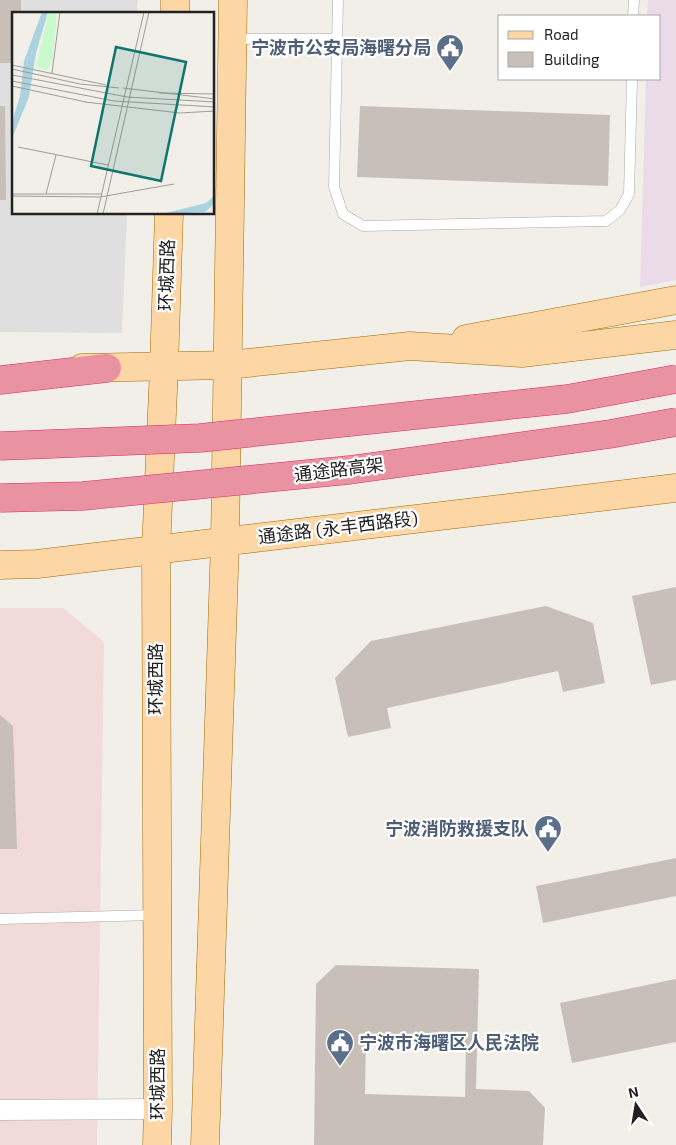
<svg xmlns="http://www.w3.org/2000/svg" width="676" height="1145" font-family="'Exo 2','Noto Sans SC',sans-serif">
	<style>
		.residential { fill: #e0dfdf }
		.commercial { fill: #f2dad9 }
		.industrial { fill: #ebdbe8 }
		.building { fill: #c7bfb8; fill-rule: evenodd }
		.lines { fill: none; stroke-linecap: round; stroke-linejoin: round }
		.lane-casing { stroke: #a9a9a9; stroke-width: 11 }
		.street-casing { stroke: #a9a9a9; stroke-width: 21 }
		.primary-casing { stroke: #a06b00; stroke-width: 29 }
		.highway-casing { stroke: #dc2a67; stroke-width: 29 }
		.lane { stroke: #fff; stroke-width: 10 }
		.street { stroke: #fff; stroke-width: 20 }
		.primary { stroke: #fcd6a4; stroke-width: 28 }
		.highway { stroke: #e892a2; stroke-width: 28 }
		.highway-bridge-casing { stroke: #dc2a67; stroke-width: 29; stroke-linecap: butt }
		.highway-bridge { stroke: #e892a2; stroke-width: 28 }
		.labels { text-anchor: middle; stroke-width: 4.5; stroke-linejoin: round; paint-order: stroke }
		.service-label { font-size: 18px; font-weight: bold; fill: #4e5e75; stroke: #fff; text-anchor: end }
		.street-label { font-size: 18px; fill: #222; stroke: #fff }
		.inset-road { fill: none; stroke: #9f9d99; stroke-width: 1 }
		.view { fill: #0f766e; fill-opacity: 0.15; stroke: #0f766e; stroke-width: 2.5 }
		.inset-edge { fill: none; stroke: #222; stroke-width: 2.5 }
	</style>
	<rect width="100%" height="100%" fill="#f2efe9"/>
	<!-- residential -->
	<polygon class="residential" points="0,0 138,0 137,14 14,14 14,214 127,214 122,333 0,332"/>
	<!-- commercial -->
	<polygon class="commercial" points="0,608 63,608 104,642 97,1145 0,1145"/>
	<!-- industrial -->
	<polygon class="industrial" points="648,0 676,0 676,280 640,287 646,79 660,79 660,16 647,16"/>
	<!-- building -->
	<g class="building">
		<polygon points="0,0 21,0 21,14 14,14 14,63 0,63"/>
		<polygon points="0,106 5,106 6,200 0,200"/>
		<polygon points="360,106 610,115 608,186 357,177"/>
		<polygon points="676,587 676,680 651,685 632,596"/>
		<polygon points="546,606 593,623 605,683 563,692 558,671 387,708 391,728 348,737 335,678 371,641"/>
		<polygon points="0,715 13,726 17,849 0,849"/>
		<polygon points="676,858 676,896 543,923 536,886"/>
		<path d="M 336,965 L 479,969 L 476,1089 L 529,1091 L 545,1108 L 543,1145 L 314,1145 L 316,984 ZM 366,1041 L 466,1044 L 465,1097 L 365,1094 Z"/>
		<polygon points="676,979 676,1042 572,1063 560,1003"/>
	</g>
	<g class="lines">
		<defs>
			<g id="lane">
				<polyline points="338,0 334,187 343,214 363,226 606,221 620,210 629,194 632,79"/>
				<polyline points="633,16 634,0"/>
				<polyline points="234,39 338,39"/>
				<polyline points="0,919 156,915"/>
			</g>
			<polyline id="street" points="0,1110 158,1109"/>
			<g id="primary">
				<polyline points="175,14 175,0"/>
				<polyline points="466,339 676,300"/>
				<polyline points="82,368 228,365 410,346 522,353 676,335"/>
				<polyline points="0,565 37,564 676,488"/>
				<polyline points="157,1145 158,1109 156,550 164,367 169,214"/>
				<polyline points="205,1145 225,541 233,0"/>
			</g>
			<polyline id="highway" points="0,380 107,368"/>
		</defs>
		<!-- lane casing -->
		<use href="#lane" class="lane-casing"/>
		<!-- street casing -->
		<use href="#street" class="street-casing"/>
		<!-- primary casing -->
		<use href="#primary" class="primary-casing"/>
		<!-- highway casing -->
		<use href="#highway" class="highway-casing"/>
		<!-- lane -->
		<use href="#lane" class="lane"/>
		<!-- street -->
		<use href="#street" class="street"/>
		<!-- primary -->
		<use href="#primary" class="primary"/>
		<!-- highway -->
		<use href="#highway" class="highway"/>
		<defs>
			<g id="highway-bridge">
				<polyline points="0,446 200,438 567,399 676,379"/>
				<polyline points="0,498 83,496 349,470 610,434 676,422"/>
			</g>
		</defs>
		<!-- highway-bridge casing -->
		<use href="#highway-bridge" class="highway-bridge-casing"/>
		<!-- highway-bridge -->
		<use href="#highway-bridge" class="highway-bridge"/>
	</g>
	<!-- icons -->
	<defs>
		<symbol id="civic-pin" viewBox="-11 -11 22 30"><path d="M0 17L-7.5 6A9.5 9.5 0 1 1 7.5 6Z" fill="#5c6f8a" stroke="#fff"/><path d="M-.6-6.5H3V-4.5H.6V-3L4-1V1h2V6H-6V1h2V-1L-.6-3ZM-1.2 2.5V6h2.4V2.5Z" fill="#fff"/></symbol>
	</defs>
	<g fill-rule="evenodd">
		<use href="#civic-pin" x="434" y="32" width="32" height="43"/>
		<use href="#civic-pin" x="532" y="813" width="32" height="43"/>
		<use href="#civic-pin" x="324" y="1027" width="32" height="43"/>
	</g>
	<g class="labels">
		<!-- service labels -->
		<g class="service-label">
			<text x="431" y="54">宁波市公安局海曙分局</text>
			<text x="529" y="835">宁波消防救援支队</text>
			<text x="359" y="1049" text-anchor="start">宁波市海曙区人民法院</text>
		</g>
		<!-- street labels -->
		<g class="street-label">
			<text transform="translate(167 275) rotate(-88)" y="6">环城西路</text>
			<text transform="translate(339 470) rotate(-7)" y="6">通途路高架</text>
			<text transform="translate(338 528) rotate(-7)" y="6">通途路 (永丰西路段)</text>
			<text transform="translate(156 679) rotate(-90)" y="6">环城西路</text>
			<text transform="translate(158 1084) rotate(-90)" y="6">环城西路</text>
		</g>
	</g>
	<!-- overview -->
	<g transform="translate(12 12)">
		<rect width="202" height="202" fill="#f2efe9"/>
		<path d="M 37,0 L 45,0 L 40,51 L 35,58 L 24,55 Z" fill="#c8facc"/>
		<path d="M 30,0 L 36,0 L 24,41 L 17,85 L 0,126 L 0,110 L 8,84 L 12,49 ZM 202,184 L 202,192 L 193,200 L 150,202 L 194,191 Z" fill="#aad3df"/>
		<path class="inset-road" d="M 0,53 L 94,73M 0,57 L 68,72 L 107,76M 40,61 L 48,0M 0,63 L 115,85 L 203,90M 0,69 L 102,89 L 203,95M 0,74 L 74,90M 111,76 L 203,87M 147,81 L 203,82M 73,90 L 168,101 L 203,99M 6,135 L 96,153M 0,182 L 90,182M 34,182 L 44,143M 0,184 L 88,185 L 162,172M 85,202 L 132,0M 91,202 L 137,0"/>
		<path class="view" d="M 104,35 L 174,50 L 149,169 L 79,154 Z"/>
		<rect width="202" height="202" class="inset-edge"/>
	</g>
	<!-- legend -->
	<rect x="498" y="15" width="162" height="65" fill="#ffffff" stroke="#a7a7a7"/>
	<rect x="508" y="31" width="25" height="8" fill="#fcd6a4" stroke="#a7a7a7"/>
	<text x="544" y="40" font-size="15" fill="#222222">Road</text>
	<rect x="508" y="52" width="25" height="15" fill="#c7bfb8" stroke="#a7a7a7"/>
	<text x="544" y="65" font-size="15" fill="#222222">Building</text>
	<!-- north arrow -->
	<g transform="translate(636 1105) rotate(348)" stroke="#ffffff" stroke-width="4" paint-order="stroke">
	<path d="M0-4L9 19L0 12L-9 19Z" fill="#222222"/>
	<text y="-8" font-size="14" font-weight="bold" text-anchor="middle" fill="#222222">N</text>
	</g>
</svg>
